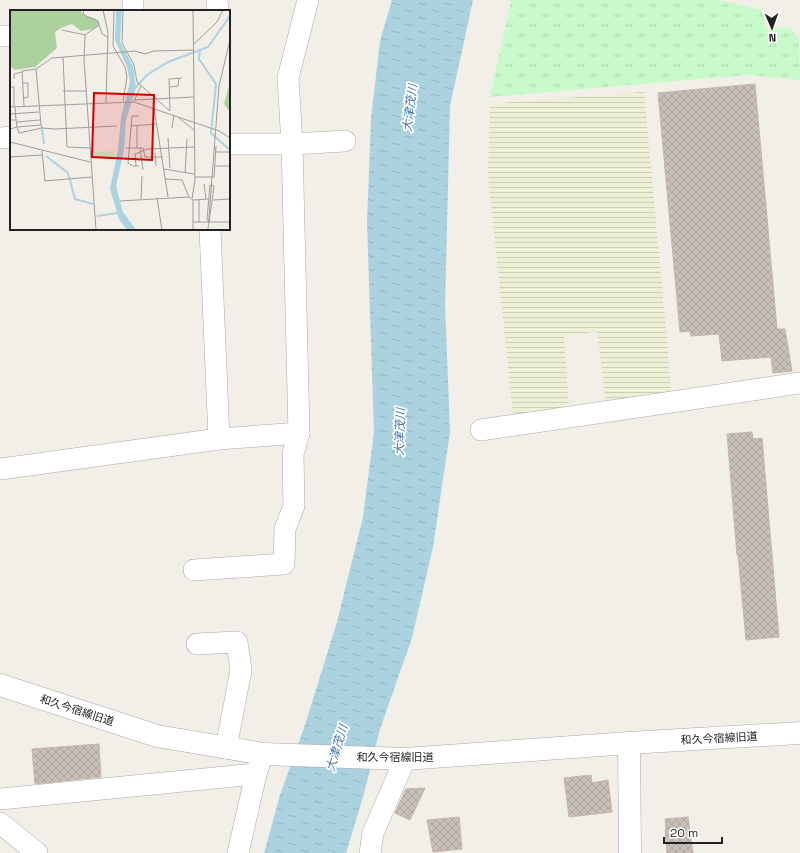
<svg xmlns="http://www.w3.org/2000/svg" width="800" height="853" font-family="'Space Grotesk','Noto Sans JP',sans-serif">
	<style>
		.farmland { fill: url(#farmland-rules) }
		.park { fill: url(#park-tufts) }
		.water { fill: url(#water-ripples) }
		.building { fill: url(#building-cross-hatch); stroke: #c4b6ab }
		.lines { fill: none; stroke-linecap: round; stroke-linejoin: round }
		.minor-casing { stroke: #a9a9a9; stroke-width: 22 }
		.tertiary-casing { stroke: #a9a9a9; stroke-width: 23 }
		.minor { stroke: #fff; stroke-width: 21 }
		.tertiary { stroke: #fff; stroke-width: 22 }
		.labels { text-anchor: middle; stroke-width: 3.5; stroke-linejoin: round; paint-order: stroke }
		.street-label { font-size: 11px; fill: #222; stroke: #fff }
		.water-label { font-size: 12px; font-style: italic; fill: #4a7aab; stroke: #fff }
		.inset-river { fill: none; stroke: #aad3df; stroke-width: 2 }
		.inset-road { fill: none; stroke: #9f9d99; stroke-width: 1 }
		.view { fill: #d40000; fill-opacity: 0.15; stroke: #d40000; stroke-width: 2 }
		.inset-edge { fill: none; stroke: #222; stroke-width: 2 }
	</style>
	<defs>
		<pattern id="farmland-rules" width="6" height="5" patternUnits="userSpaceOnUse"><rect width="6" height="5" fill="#eef0d5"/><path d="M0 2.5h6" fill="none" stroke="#ccceb7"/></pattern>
		<pattern id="park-tufts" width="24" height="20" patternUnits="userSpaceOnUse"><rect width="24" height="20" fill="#c8facc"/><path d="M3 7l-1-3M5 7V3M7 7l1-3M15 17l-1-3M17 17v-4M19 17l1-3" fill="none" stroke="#acd6af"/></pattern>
		<pattern id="water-ripples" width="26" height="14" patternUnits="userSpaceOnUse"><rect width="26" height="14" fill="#aad3df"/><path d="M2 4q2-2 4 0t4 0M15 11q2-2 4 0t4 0" fill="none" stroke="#92b5bf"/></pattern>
		<pattern id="building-cross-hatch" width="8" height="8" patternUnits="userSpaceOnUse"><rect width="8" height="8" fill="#c7bfb8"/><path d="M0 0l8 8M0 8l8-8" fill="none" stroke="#aba49e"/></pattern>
	</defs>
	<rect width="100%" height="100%" fill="#f2efe9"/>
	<!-- farmland -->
	<polygon class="farmland" points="644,92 666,329 671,392 606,405 597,331 564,337 569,411 513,414 488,175 490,104"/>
	<!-- park -->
	<polygon class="park" points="511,0 717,0 764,10 765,28 790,27 799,38 800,80 748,75 490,97"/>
	<!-- water -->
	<polygon class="water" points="392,0 473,0 450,106 445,305 450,432 433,547 412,638 380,729 364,794 346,853 264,853 280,795 305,725 337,622 363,517 374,432 367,223 371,119 380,41"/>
	<!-- building -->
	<g class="building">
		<polygon points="755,84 777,329 785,329 792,371 773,373 771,357 722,361 719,334 691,336 690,331 680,332 658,93"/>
		<polygon points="752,432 753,439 762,438 779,637 746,640 738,555 737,555 727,434"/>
		<polygon points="99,744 101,777 35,784 32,749"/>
		<polygon points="591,775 592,783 608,780 612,812 569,817 564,778"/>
		<polygon points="425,788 410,820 395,813 406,789"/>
		<polygon points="459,817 462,849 433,852 427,820"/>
		<polygon points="688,817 693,853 667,853 665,830 666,830 665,819"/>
	</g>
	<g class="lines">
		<defs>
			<g id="minor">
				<polyline points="133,0 133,11"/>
				<polyline points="217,0 218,11"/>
				<polyline points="0,36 11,36"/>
				<polyline points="0,138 11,137"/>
				<polyline points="229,144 292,144 345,141"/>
				<polyline points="210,229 219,439"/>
				<polyline points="481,430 800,383"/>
				<polyline points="0,469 219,439 299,433"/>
				<polyline points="194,570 284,564 285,529 294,506 293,454 299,433 292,144 288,78 308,0"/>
				<polyline points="197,644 237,642 241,670 226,748"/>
				<polyline points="0,799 256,774"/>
				<polyline points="0,823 37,853"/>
				<polyline points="238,853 256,774 260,762"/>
				<polyline points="370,853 373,833 405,759"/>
			</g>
			<g id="tertiary">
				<polyline points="0,685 157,736 264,754 405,759 629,743 800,733"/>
				<polyline points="629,743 630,853"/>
			</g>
		</defs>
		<!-- minor casing -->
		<use href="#minor" class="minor-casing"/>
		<!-- tertiary casing -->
		<use href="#tertiary" class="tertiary-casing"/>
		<!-- minor -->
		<use href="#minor" class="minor"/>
		<!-- tertiary -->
		<use href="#tertiary" class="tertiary"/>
	</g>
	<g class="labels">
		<!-- street labels -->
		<g class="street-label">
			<text transform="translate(77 710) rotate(18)" y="4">和久今宿線旧道</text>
			<text transform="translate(719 738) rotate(-3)" y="4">和久今宿線旧道</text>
			<text x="395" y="761">和久今宿線旧道</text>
		</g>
		<!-- water labels -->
		<g class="water-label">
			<text transform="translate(410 108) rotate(-83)" y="4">大津茂川</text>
			<text transform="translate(400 432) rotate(-88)" y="4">大津茂川</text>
			<text transform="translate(337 748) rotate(-73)" y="4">大津茂川</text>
		</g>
	</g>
	<!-- overview -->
	<g transform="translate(10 10)">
		<rect width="220" height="220" fill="#f2efe9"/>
		<path d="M 0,0 L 70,0 L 75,6 L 86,9 L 90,14 L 83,19 L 71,21 L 62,14 L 53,17 L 45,22 L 47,38 L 25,57 L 5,60 L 0,56 ZM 220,72 L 220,102 L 214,94 Z" fill="#add19e"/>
		<path d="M 82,141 L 86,142 L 105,141 L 102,151 L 84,147 Z" fill="#c8facc"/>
		<path d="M 106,0 L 112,0 L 110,32 L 123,56 L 126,78 L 116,110 L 114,140 L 106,176 L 113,202 L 126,220 L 117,220 L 109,209 L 100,179 L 108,140 L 111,107 L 120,72 L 117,57 L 105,30 Z" fill="#aad3df"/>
		<path class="inset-river" d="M 190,40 L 189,49 L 206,74 L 201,123 L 220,140M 124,79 L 137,65 L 158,52 L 198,37 L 220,6M 32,119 L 34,134M 36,146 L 58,163 L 65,189 L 83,194M 87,206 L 107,203"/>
		<path class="inset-road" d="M 73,0 L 74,5 L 88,11 L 92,24 L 98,27M 93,0 L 98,22 L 96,92M 104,0 L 103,36 L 115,57 L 117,67 L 113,91M 113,0 L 112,33 L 124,55 L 127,72 L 160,101M 52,20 L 75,25 L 89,15M 75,25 L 74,50 L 86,220M 184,34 L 207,12 L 213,0M 53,47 L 57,137 L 80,138M 4,69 L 4,64 L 12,62M 13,73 L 18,73 L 18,87 L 14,88M 0,77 L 4,77 L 4,97M 160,77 L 168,76 L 169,68M 53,81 L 77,81M 125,90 L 184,87M 124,91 L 131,76M 14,96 L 12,61 L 26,59M 0,97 L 124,92 L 209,121 L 220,128M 5,97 L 6,110M 144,98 L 158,187M 160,101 L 159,69 L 172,68M 0,104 L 29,102M 129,106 L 122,106 L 118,153 L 123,156 L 129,156M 169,108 L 184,120M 0,110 L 6,110 L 7,117 L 31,115 L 26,59 L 42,48 L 125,41 L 135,44 L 144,41 L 184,40M 7,112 L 30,110M 31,115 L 32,118 L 44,119 L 107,116M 121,116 L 146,114M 127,116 L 127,138M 162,118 L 164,105M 0,119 L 7,117 L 9,123 L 32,118M 158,128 L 160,158M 0,132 L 80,152M 116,138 L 133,138 L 135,147 L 153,147M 130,138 L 133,160M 32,141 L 35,171 L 82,167M 206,142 L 220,142M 145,143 L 146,156M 0,147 L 33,145M 126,156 L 125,144 L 137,139 L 184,137M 205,156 L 220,156M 154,159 L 184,164M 175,163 L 177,129M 185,167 L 204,167 L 206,136M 155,169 L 172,170 L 179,187M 194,174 L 196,189M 200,175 L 204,176 L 199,212 L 197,209 ZM 147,188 L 152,220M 131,189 L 132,166M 182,189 L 185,170 L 183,0M 183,190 L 183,220M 189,190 L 189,212M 203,190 L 220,189M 110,191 L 179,187 L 183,190 L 199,189M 183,212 L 220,212M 198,220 L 209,76 L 220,30"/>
		<path class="view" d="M 84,83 L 144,85 L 142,150 L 82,147 Z"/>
		<rect width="220" height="220" class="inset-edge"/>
	</g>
	<!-- north arrow -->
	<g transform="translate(772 28) rotate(178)" stroke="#ffffff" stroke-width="3" paint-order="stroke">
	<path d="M0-3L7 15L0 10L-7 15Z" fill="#222222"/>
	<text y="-6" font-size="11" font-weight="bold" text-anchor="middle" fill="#222222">N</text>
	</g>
	<!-- scale -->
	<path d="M664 837v6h58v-6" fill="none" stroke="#222222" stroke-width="2"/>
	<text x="670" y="837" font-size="12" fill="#222222" stroke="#ffffff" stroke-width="3" paint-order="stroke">20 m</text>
</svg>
